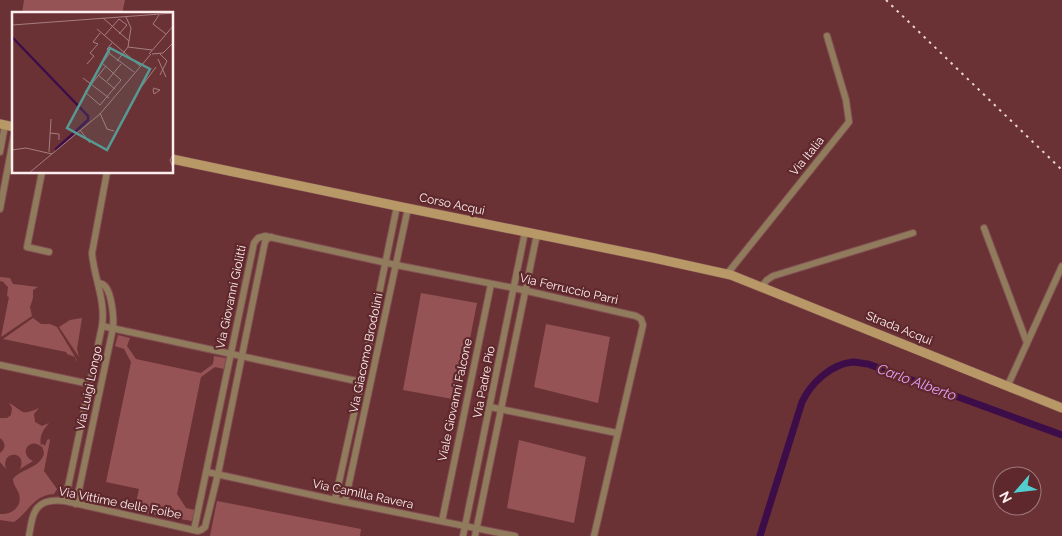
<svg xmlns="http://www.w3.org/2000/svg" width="1062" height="536" font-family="Raleway,sans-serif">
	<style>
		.green { fill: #965356 }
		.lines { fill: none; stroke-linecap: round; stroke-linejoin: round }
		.canal { stroke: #3d0d4a; stroke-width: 7 }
		.street-casing { stroke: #825053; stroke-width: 8 }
		.secondary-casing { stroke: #825053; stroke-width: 10 }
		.street { stroke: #907b5c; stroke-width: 6 }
		.secondary { stroke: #b89866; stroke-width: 9 }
		.rail { stroke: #ead5d6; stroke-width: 2; stroke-dasharray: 2.5 5; stroke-linecap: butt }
		.labels { text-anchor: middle; stroke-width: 4.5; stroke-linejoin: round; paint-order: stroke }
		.street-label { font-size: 12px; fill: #fdeeee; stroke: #5f282c }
		.water-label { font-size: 14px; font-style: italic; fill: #e6a2fc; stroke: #5f282c }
		.inset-river { fill: none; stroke: #3d0d4a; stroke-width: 2.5 }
		.inset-road { fill: none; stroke: #a57d80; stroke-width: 1 }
		.view { fill: #569a94; fill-opacity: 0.15; stroke: #569a94; stroke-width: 2.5 }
		.inset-edge { fill: none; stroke: #fdeeee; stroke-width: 2.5 }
	</style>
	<rect width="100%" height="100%" fill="#6b3236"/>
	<!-- green -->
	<g class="green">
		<polygon points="24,0 125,0 122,14 22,14"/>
		<polygon points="0,277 10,278 13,284 38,287 33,290 33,298 30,307 32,316 1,337 9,297 7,296 8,287 4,283 4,282 0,281"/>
		<polygon points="421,293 477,303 458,400 403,390"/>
		<polygon points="33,318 41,324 50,324 57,327 77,360 77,362 75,357 67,354 66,352 3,339"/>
		<polygon points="82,318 77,349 79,357 59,327 70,320"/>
		<polygon points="546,324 610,337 598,403 534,387"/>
		<polygon points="118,335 130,338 127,346 136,359 201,373 213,364 214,356 226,358 224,369 215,367 201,377 177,494 186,508 195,510 192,521 134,511 139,489 106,482 131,362 124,349 115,346"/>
		<path d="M 9,403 C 25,412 20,416 39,408 L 34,414 L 35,422 L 42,426 L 49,423 C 43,430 39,436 41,445 L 43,444 L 45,446 L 47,440 L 49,439 L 50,440 L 44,471 L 57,489 L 54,494 C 33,495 29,512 14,522 L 0,520 L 0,514 C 11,515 23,507 19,494 C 17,488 13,485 13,479 C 22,468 41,468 44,453 L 42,446 L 42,447 C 29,436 18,454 33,461 L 20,469 C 28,450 0,450 6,469 L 0,462 L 0,453 C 6,449 6,442 0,438 L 0,418 L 7,418 L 11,415 L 12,408 Z"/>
		<polygon points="519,440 586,457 574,523 507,508"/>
		<polygon points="217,501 361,529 360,536 210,536"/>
	</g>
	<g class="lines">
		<!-- canal -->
		<path class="canal" d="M 760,536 L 802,402 C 811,383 831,364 853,362 C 858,362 863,364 868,364 L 1062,435"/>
		<defs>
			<g id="street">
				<polyline points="0,152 5,125"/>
				<polyline points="42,172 27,247 49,252"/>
				<polyline points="0,209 14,135"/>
				<polyline points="984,228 1027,343"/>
				<polyline points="727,274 849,122 846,100 827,36"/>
				<polyline points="761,287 767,280 773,276 913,233"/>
				<polyline points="102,326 361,382"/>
				<polyline points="0,365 90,384"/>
				<polyline points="1008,385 1062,266"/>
				<polyline points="490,407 617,433"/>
				<polyline points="207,472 335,500 515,536"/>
				<polyline points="335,500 361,382 397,206"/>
				<path d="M 65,501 L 102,326 C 106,301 94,278 92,253 L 107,172"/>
				<polyline points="345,502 408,208"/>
				<path d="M 76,504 L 113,328 C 114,318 112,294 105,286 C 102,283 102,284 98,283"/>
				<polyline points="442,521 491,284"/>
				<polyline points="194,530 254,243 258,238 265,236 396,265 514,288 636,316 641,319 643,325 594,536"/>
				<path d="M 29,536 C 33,511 35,498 65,501 L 198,531 L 201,530 L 205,527 L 218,474 L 265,242 L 267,239 L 271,237"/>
				<polyline points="463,536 525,232"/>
				<polyline points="475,536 537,234"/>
			</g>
			<g id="secondary">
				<polyline points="0,124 14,127"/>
				<polyline points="172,159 397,206 654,258 731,275 1062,408"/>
			</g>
		</defs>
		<!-- street casing -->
		<use href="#street" class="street-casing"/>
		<!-- secondary casing -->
		<use href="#secondary" class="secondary-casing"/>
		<!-- street -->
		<use href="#street" class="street"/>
		<!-- secondary -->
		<use href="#secondary" class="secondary"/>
		<!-- rail -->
		<polyline class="rail" points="886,0 1062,170"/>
	</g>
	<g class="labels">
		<!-- street labels -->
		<g class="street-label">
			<text transform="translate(807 156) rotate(-51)" y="4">Via Italia</text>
			<text transform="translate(452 204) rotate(12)" y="4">Corso Acqui</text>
			<text transform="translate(569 289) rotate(13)" y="4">Via Ferruccio Parri</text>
			<text transform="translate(231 297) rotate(-78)" y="4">Via Giovanni Giolitti</text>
			<text transform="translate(899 328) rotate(22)" y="4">Strada Acqui</text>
			<text transform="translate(366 353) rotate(-78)" y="4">Via Giacomo Brodolini</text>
			<text transform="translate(484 382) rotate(-79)" y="4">Via Padre Pio</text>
			<text transform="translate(89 388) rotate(-78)" y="4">Via Luigi Longo</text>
			<text transform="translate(455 400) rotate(-78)" y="4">Viale Giovanni Falcone</text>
			<text transform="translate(363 494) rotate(12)" y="4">Via Camilla Ravera</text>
			<text transform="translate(120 503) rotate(11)" y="4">Via Vittime delle Foibe</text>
		</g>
		<!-- water labels -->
		<g class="water-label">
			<text transform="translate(917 382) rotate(20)" y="5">Carlo Alberto</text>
		</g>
	</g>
	<!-- overview -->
	<g transform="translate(12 12)">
		<rect width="161" height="161" fill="#6b3236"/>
		<path class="inset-river" d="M 0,25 L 76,104 L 76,108 L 43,138"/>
		<path class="inset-road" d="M 147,3 L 141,12 L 154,22M 91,6 L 117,29M 0,13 L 162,1M 85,17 L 128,54M 92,24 L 107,7 L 115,13 L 107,22M 100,31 L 95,37 L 98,41 L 90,51 L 109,68M 116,35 L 140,38M 98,42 L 122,60M 137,42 L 162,13M 140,42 L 151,41 L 162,30M 146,47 L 154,65M 105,49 L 116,35 L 119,16 L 114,5M 75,52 L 82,44 L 78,41 L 86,32 L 81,30 L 88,21M 94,54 L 73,80 L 88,93 L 109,68M 86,63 L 103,77M 148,63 L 155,49 L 148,42M 71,66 L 97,86M 95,69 L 109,52M 130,74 L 144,55M 141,76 L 148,78 L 142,82 L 141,77M 88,101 L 95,117 L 102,119M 68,118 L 78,131M 38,121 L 47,122 L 47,128M 0,138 L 14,136 L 40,142M 37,140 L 39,107M 162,141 L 158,148 L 162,158M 17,161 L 88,102 L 139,42"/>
		<path class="view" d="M 98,36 L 138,57 L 95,138 L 55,116 Z"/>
		<rect width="161" height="161" class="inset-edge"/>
	</g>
	<!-- north arrow -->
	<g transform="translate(1017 491) rotate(242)"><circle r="24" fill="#5f282c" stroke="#9e777a"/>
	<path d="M0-4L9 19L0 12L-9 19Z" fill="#52cdd0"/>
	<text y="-8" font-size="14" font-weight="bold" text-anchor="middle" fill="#fdeeee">N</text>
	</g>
</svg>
